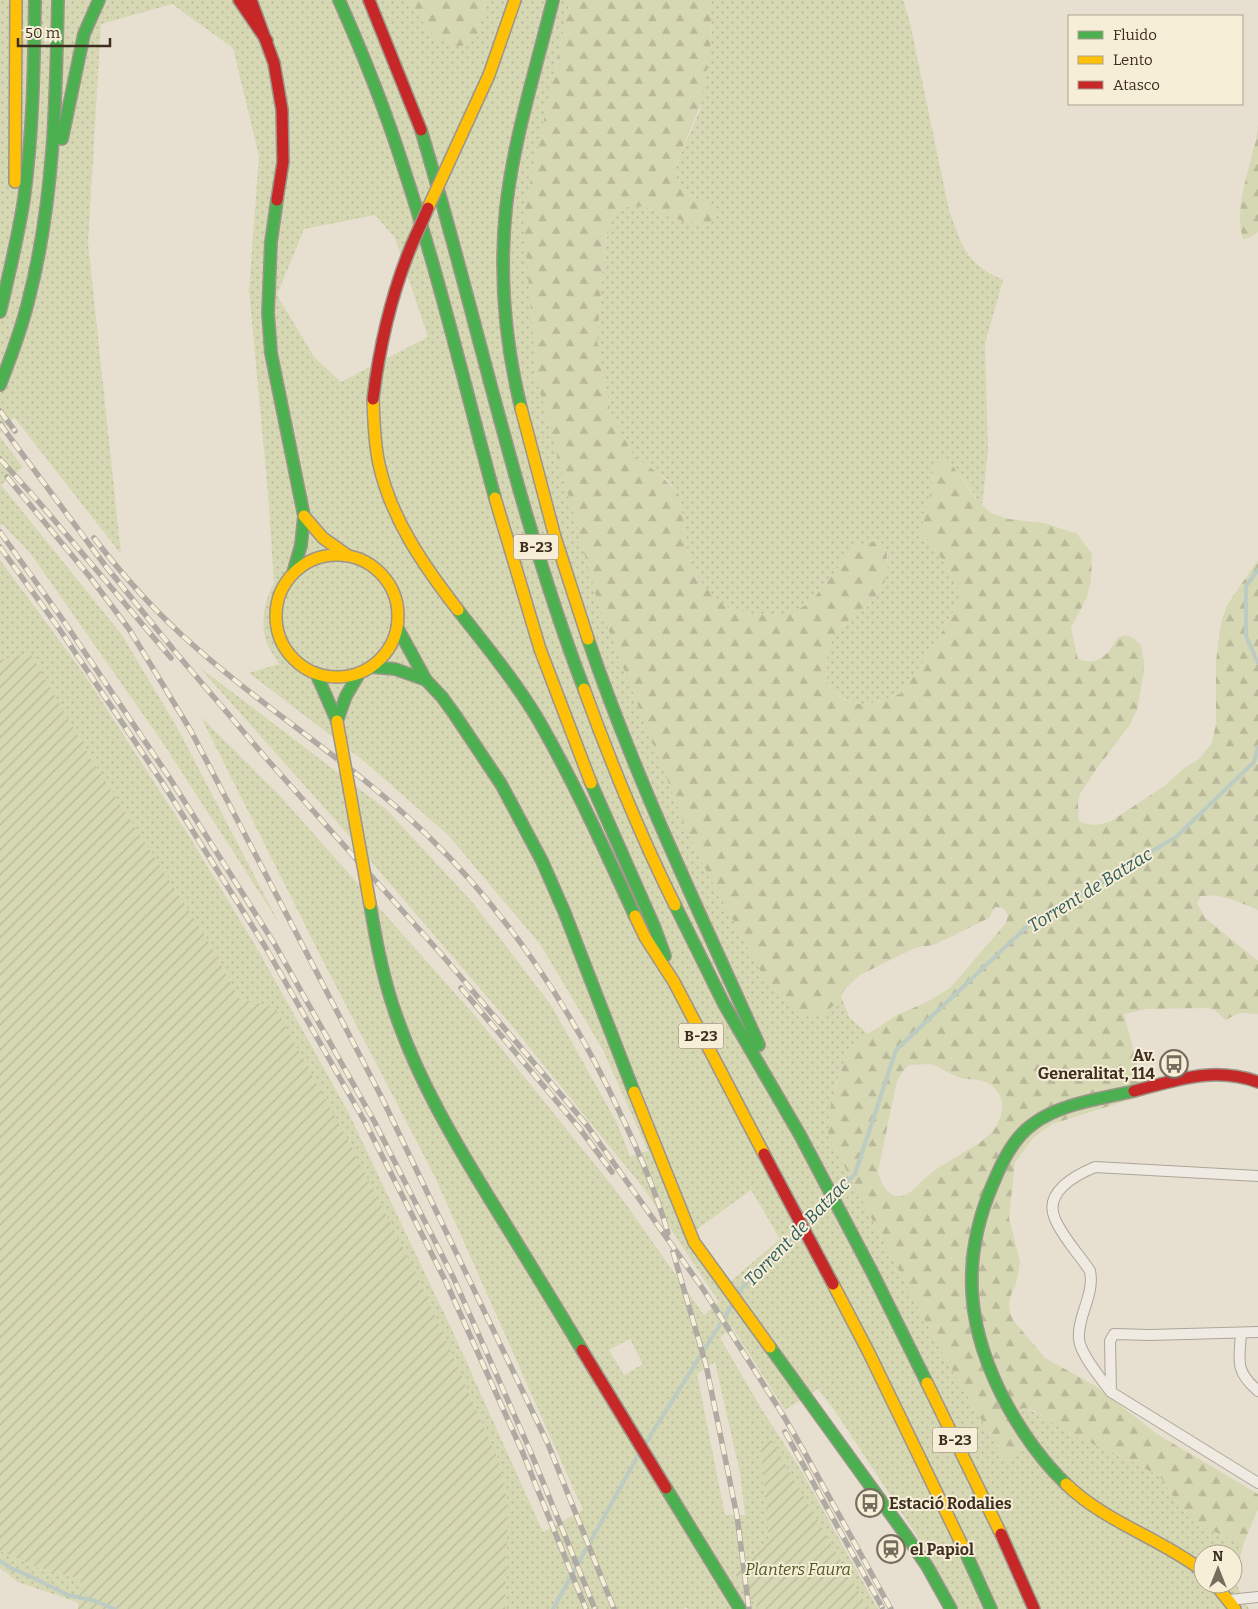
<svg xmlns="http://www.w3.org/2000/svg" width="1258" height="1609" font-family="Bitter,serif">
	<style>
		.grass { fill: url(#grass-dots); fill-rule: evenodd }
		.forest { fill: url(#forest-firs); fill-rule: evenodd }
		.garden { fill: url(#garden-furrows) }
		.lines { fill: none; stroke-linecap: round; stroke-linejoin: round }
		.stream { stroke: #bcccc2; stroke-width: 4 }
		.street-casing { stroke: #ada599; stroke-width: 12 }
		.fast-casing { stroke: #9c958a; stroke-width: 14 }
		.slow-casing { stroke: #9c958a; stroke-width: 14 }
		.jam-casing { stroke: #9c958a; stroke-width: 14 }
		.street { stroke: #efebe3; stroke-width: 10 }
		.fast { stroke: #4caf50; stroke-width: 11 }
		.slow { stroke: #ffc107; stroke-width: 11 }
		.jam { stroke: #c62828; stroke-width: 11 }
		.rail-casing { stroke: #afaaa2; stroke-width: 5.5 }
		.rail { stroke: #f7eed8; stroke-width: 4; stroke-dasharray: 11; stroke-linecap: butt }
		.slow-bridge-casing { stroke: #9c958a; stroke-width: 14; stroke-linecap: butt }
		.jam-bridge-casing { stroke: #9c958a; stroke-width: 14; stroke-linecap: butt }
		.slow-bridge { stroke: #ffc107; stroke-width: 11 }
		.jam-bridge { stroke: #c62828; stroke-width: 11 }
		.labels { text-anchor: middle; stroke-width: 4; stroke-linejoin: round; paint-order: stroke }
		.shield { fill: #f7eed8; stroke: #756857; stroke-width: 1 }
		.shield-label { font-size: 15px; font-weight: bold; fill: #3d2e20 }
		.poi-label { font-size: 16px; font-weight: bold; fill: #3d2e20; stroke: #f7eed8; text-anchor: start }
		.park-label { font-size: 16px; font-style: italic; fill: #4d5a26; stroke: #f7eed8 }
		.water-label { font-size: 18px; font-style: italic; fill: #2f5d5a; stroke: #f7eed8 }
	</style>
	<defs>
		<pattern id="grass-dots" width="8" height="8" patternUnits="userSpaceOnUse" patternTransform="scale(1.25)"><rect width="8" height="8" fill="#d6d7b3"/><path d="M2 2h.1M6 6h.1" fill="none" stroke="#b9b99a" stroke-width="1.8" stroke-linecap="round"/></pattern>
		<pattern id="forest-firs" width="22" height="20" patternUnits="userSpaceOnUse" patternTransform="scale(1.25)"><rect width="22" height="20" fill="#d6d7b3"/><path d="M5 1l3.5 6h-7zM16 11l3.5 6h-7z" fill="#b9b99a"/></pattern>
		<pattern id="garden-furrows" width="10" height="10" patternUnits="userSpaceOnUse" patternTransform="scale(1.25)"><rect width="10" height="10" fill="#d6d7b3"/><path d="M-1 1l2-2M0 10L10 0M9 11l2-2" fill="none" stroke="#b9b99a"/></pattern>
	</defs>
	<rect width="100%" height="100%" fill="#e7e0d1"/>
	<!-- grass -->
	<g class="grass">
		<path d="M 0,0 L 410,0 L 428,29 L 437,37 L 483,15 L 486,0 L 570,0 L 523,216 L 824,1014 L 836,1003 L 841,996 L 849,1017 L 868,1034 L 854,1043 L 842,1067 L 836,1084 L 828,1135 L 938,1345 L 1003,1457 L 1023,1408 L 1040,1414 L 1070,1434 L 1112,1452 L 1154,1473 L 1162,1479 L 1181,1509 L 1194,1522 L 1243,1545 L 1235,1582 L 1249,1609 L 959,1609 L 928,1553 L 835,1411 L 818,1389 L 785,1410 L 732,1327 L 720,1338 L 761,1408 L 802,1472 L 878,1609 L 868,1609 L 760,1446 L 769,1540 L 751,1560 L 734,1572 L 758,1609 L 688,1609 L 686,1607 L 684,1609 L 505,1609 L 508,1503 L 498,1459 L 419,1279 L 275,1008 L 240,999 L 204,934 L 93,762 L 30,654 L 0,660 L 0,560 L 84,674 L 189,836 L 258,950 L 347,1110 L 452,1330 L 543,1532 L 583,1510 L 435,1177 L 321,957 L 201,717 L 281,797 L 476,1017 L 618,1193 L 704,1315 L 719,1302 L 645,1190 L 513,1027 L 337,822 L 199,667 L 387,810 L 473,903 L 551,1005 L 616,1121 L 630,1156 L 648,1151 L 603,1050 L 540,944 L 448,835 L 365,762 L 249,673 L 279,664 C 276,658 270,651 267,644 C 260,624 264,601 274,583 L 268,493 L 249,290 L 259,156 L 233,48 L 172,4 L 101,24 L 88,243 L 121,554 L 14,417 L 0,433 ZM 375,215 L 395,238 L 428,337 L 341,382 L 314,357 L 277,295 L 304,229 ZM 751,1190 L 780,1239 L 731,1281 L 702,1246 L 696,1230 ZM 630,1339 L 643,1364 L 624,1375 L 609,1350 ZM 715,1362 L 740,1473 L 745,1515 L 725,1515 L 697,1374 ZM 1203,1554 L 1233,1554 L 1233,1584 L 1203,1584 Z"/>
		<path d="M 710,0 L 903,0 L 910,23 L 949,210 C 962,246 965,263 1003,280 L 985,344 L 988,451 L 982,506 L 954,467 L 932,476 L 932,486 L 921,532 C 931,543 959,580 959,594 C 958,614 915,674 902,693 C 891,697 877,703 865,704 C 852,704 832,696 828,682 C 824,672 828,646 833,637 C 839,626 849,621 858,614 C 880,598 888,581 888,555 L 859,545 L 852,550 L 810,603 L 787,615 L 758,615 L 732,610 L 718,601 L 698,578 L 689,560 L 683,521 L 681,502 L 678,493 L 666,479 L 635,457 L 611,415 L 597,340 L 604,254 L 609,228 L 617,209 C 645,198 670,221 698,224 L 708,205 C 690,193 675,192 675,167 L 700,110 L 712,32 Z"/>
		<polygon points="0,437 23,467 1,485 122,635 179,731 279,923 163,743 31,554 2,524 0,526"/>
		<polygon points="0,1551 36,1567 81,1579 79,1603 18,1582 0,1568"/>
	</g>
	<!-- forest -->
	<g class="forest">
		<path d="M 410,0 L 486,0 L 479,31 L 471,43 C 467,44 463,46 459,46 C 436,47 419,18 410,0 Z"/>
		<path d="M 570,0 L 710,0 L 712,21 L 711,41 L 702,101 L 675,167 C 675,196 697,194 715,211 L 715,220 C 683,236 652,195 617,209 L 609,228 L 604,254 L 597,340 L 611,415 L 635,457 L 658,473 L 678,493 L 681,502 L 683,521 L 689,560 L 698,578 L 718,601 L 732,610 L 758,615 L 787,615 L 810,603 L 852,550 L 859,545 L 877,541 L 885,545 C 889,561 889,575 881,589 C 876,598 866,608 858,614 C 850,620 842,624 837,631 C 829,643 823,669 828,683 C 833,696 852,705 866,704 C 877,703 891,697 902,693 C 915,674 958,614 959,594 C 959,580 931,543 921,532 L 932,486 L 933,468 L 937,460 L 948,459 L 976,499 L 991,513 L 1008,519 L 1044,523 L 1077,534 L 1092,554 L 1091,580 L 1087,597 L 1071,628 L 1078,659 C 1092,665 1103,660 1112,647 C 1114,644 1116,639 1119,637 C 1121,636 1124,636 1126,635 L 1135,639 L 1141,645 L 1144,663 L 1144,672 L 1137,710 L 1129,726 L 1095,771 L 1080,794 L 1078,803 L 1079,821 C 1090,826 1099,826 1111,821 L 1166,785 L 1184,768 L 1199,759 L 1212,743 L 1216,723 L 1216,661 L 1221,623 L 1227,605 L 1258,560 L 1258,910 C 1239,902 1222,893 1201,896 L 1197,903 L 1205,918 L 1258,961 L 1258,1014 L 1240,1013 L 1225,1020 L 1215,1010 L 1208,1008 L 1146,1009 L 1124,1014 L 1145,1095 L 1052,1124 L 1034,1137 L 1015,1162 L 1009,1218 L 1020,1262 L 1016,1284 L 1010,1297 L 1009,1305 L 1010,1313 L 1013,1320 L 1045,1358 L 1094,1385 L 1157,1434 L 1258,1494 L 1258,1509 L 1243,1545 L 1194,1522 L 1181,1509 L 1162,1479 L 1154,1473 L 1112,1452 L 1070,1434 L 1040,1414 L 1032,1410 L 1023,1408 L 1019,1415 C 1023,1434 1032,1449 1011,1460 L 1003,1457 L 938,1345 L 828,1135 L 831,1103 L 842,1067 L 854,1043 L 897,1015 L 927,1002 L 950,988 L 1006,923 L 1008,915 L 1003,908 L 995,907 L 989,918 L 934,945 L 917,947 L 860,975 L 846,988 L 836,1003 L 824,1014 L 806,1016 L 789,1007 L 769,987 L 694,848 L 598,603 L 537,381 L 523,216 ZM 930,1064 C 940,1067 948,1073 958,1077 C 968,1081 978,1077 991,1085 C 997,1089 1002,1097 1002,1104 C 1004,1135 970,1148 948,1162 C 941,1166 934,1170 929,1175 C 921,1181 912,1194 902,1196 C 887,1199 880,1181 878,1171 L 897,1081 L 903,1071 L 909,1065 Z"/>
		<path d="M 1258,125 L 1258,232 L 1251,237 L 1243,239 C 1235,209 1246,180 1253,151 C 1256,143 1257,134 1258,125 Z"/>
	</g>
	<!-- garden -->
	<g class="garden">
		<polygon points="30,653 93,762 204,934 240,999 275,1007 352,1148 419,1279 498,1459 508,1503 505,1609 78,1609 81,1579 36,1567 0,1551 0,660"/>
		<polygon points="770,1438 864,1601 868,1609 758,1609 734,1572 751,1560 769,1540 760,1445"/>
	</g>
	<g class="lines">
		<!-- stream -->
		<g class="stream">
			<polyline points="1258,570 1246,586 1246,636 1258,663"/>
			<polyline points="836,1193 855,1174 896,1050 1033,921 1176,837 1254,762 1258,747"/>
			<polyline points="806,1223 829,1200"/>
			<polyline points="738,1296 742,1288 800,1230"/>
			<polyline points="644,1446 734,1302"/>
			<polyline points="0,1561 11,1568 34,1578 68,1595 95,1601 115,1609"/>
			<polyline points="553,1609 640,1452"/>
		</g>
		<defs>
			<g id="street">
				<path d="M 1258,1176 L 1095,1167 C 1076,1175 1043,1192 1055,1219 C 1063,1238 1079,1254 1090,1271 C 1095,1295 1077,1316 1079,1339 C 1080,1354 1102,1380 1111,1392 L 1258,1483"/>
				<path d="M 1241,1334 C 1239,1362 1235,1371 1258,1391"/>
				<polyline points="1111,1392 1110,1341 1114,1334 1150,1335 1258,1332"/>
				<polyline points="1229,1600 1258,1597"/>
			</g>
			<g id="fast">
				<path d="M 339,0 C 363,54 385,109 403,166 C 439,275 465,387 495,498"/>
				<path d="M 421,130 C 477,316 515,507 584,689"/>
				<polyline points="62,139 84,34 99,0"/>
				<polyline points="277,200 271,242 268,313 271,353 304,516 301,545 293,573"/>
				<path d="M 0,312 C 9,275 18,237 24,199 C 33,133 34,66 35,0"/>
				<path d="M 0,385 C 11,357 22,328 29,298 C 54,201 56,100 58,0"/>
				<path d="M 521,408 C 505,342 499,275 506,208 C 514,137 536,69 553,0"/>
				<path d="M 458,610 C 486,646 516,682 539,721 C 575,784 605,850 635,916"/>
				<polyline points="397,627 426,680 442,697 455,715 501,784 542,861 564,911 634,1092"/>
				<path d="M 588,639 C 635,778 699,911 759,1045"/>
				<polyline points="371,667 395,669 426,680"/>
				<polyline points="316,673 337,721"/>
				<polyline points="337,721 346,696 359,674"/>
				<polyline points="591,783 654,926 665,956"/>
				<path d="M 370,904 C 376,942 383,979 396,1015 C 419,1082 456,1144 493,1204 C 523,1253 553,1301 582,1350"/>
				<polyline points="675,905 724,1004 800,1135 872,1272 927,1383"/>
				<polyline points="770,1347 905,1534 927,1566 951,1609"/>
				<path d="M 1066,1484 C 1042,1461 1023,1434 1007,1405 C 968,1333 959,1264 992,1186 C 1001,1164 1013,1138 1033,1124 C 1061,1103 1101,1099 1134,1091"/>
				<polyline points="666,1488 740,1609"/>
				<polyline points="964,1549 991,1609"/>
			</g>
			<g id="slow">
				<polyline points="489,75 515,0"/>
				<polyline points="15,182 16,0"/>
				<path d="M 373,399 C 374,421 374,442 379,464 C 391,519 424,566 458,610"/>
				<polyline points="521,408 555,537 588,639"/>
				<polyline points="495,498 540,649 591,783"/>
				<polyline points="304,516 323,538 347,555"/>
				<circle cx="337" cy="616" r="61"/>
				<path d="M 584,689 C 611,763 640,835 675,905"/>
				<polyline points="635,916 645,937 674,982 764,1154"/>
				<polyline points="634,1092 694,1242 770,1347"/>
				<polyline points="833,1284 869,1353 964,1549"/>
				<polyline points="927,1383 1001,1534"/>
				<path d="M 1066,1484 C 1105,1522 1160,1538 1203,1571"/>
				<polyline points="1215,1584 1235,1609"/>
			</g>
			<g id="jam">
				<polyline points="239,0 267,41"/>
				<polyline points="251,0 274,63 282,110 283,162 277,200"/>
				<polyline points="369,0 421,130"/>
				<path d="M 1134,1091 C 1177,1080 1214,1066 1258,1082"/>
				<polyline points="764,1154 833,1284"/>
				<polyline points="582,1350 666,1488"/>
				<polyline points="1001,1534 1034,1609"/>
			</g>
		</defs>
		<!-- street casing -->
		<use href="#street" class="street-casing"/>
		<!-- fast casing -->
		<use href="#fast" class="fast-casing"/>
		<!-- slow casing -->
		<use href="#slow" class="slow-casing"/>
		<!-- jam casing -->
		<use href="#jam" class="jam-casing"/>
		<!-- street -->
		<use href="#street" class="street"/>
		<!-- fast -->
		<use href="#fast" class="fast"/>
		<!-- slow -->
		<use href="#slow" class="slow"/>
		<!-- jam -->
		<use href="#jam" class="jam"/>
		<defs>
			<g id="rail">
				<polyline points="0,411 15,431"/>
				<polyline points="0,424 104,564 177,654 265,757 442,955 586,1124 703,1289 783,1415 801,1446 891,1609"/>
				<polyline points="0,459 38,501 171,658"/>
				<polyline points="7,477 90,577 129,629 191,731 381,1096 548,1444 614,1609"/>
				<polyline points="0,532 63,620 169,777 274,943 374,1121 454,1279 529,1448 595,1609"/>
				<path d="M 94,538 C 121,573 151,607 184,637 C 261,707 351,762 427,835 C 508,913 573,1011 620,1113 C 639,1152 656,1192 668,1233"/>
				<polyline points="0,547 58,627 162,782 266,948 365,1122 446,1282 522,1451 586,1609"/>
				<polyline points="461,988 580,1129 612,1172"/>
				<polyline points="673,1252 706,1365 737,1516 749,1609"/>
				<polyline points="785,1432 882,1607"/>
			</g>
		</defs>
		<!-- rail casing -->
		<use href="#rail" class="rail-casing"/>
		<!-- rail -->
		<use href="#rail" class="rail"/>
		<defs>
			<g id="slow-bridge">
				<polyline points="428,208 489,75"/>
				<polyline points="337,721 370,904"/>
			</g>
			<path id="jam-bridge" d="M 373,399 C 379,350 390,300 408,254 C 414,238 422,223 428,208"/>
		</defs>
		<!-- slow-bridge casing -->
		<use href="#slow-bridge" class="slow-bridge-casing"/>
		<!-- jam-bridge casing -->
		<use href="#jam-bridge" class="jam-bridge-casing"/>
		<!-- slow-bridge -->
		<use href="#slow-bridge" class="slow-bridge"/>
		<!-- jam-bridge -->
		<use href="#jam-bridge" class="jam-bridge"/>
	</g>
	<!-- icons -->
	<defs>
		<symbol id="bus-ring" viewBox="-11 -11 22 22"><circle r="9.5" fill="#f7eed8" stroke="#786c5e" stroke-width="1.5"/><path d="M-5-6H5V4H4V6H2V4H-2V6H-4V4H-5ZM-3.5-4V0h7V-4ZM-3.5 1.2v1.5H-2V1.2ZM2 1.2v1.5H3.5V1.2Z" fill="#786c5e"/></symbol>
		<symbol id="station-ring" viewBox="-11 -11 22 22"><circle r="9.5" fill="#f7eed8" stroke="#786c5e" stroke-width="1.5"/><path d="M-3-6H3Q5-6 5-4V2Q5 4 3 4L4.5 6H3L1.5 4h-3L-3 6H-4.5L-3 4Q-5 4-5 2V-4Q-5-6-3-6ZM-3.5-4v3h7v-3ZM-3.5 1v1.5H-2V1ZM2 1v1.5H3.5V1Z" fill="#786c5e"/></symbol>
	</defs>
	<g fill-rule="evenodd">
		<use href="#bus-ring" x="1158" y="1048" width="32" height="32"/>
		<use href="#bus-ring" x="854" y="1487" width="32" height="32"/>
		<use href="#station-ring" x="875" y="1533" width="32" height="32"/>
	</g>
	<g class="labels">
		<!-- shield labels -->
		<g class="shield">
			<rect x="513.5" y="534.5" width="45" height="25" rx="4"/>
			<rect x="678.5" y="1023.5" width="45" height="25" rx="4"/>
			<rect x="932.5" y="1427.5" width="45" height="25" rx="4"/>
		</g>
		<g class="shield-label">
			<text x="536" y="552">B-23</text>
			<text x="701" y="1041">B-23</text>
			<text x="955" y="1445">B-23</text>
		</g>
		<!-- poi labels -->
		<g class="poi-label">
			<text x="1155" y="1061" text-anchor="end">Av.<tspan x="1155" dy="18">Generalitat, 114</tspan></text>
			<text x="889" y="1509">Estació Rodalies</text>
			<text x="910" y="1555">el Papiol</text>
		</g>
		<!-- park labels -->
		<g class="park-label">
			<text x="798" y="1575">Planters Faura</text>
		</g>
		<!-- water labels -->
		<g class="water-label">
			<text transform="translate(1090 890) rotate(-32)" y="6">Torrent de Batzac</text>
			<text transform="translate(797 1232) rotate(-46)" y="6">Torrent de Batzac</text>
		</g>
	</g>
	<!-- legend -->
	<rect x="1068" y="15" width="175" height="90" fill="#f7eed8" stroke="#ada18e"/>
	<rect x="1078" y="31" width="25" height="8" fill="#4caf50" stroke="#ada18e"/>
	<text x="1113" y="40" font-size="15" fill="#3d2e20">Fluido</text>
	<rect x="1078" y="56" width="25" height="8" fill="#ffc107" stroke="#ada18e"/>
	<text x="1113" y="65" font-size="15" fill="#3d2e20">Lento</text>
	<rect x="1078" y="81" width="25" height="8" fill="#c62828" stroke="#ada18e"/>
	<text x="1113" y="90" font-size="15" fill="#3d2e20">Atasco</text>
	<!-- north arrow -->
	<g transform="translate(1218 1569)"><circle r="24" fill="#f7eed8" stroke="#ada18e"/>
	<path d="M0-4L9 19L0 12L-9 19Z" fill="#786c5e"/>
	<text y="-8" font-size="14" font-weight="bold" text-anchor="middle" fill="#3d2e20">N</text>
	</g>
	<!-- scale -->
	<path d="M18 38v8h92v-8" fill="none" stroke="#3d2e20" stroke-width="2.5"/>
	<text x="25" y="38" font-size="15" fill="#3d2e20" stroke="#f7eed8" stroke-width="4" paint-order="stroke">50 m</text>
</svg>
